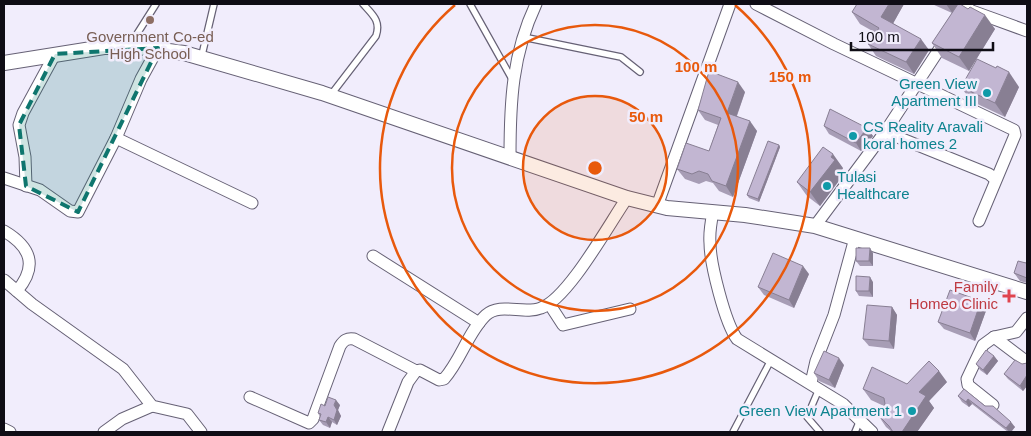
<svg xmlns="http://www.w3.org/2000/svg" width="1031" height="436" font-family="Arial,sans-serif">
	<style>
		.lines { fill: none; stroke-linecap: round; stroke-linejoin: round }
		.service-casing { stroke: #666175; stroke-width: 8 }
		.minor-casing { stroke: #666175; stroke-width: 13 }
		.tertiary-casing { stroke: #666175; stroke-width: 16 }
		.service { stroke: #fff; stroke-width: 5.5 }
		.minor { stroke: #fff; stroke-width: 11 }
		.tertiary { stroke: #fff; stroke-width: 14 }
		.wall { fill: #a79db5 }
		.shaded-wall { fill: #887f93 }
		.building { fill: #c2b6d2; stroke: #887f93 }
		.marked { fill: #0f766e; fill-opacity: 0.2; stroke: #0f766e; stroke-width: 4; stroke-dasharray: 10 6; stroke-linejoin: round }
		.ring { fill: none; stroke: #e8590c; stroke-width: 2.5 }
		.education-dot { fill: #8d6e63; stroke: #f1edfc; stroke-width: 2 }
		.culture-dot { fill: #0f9aa8; stroke: #f1edfc; stroke-width: 2 }
		.health-dot { fill: #e0444e; stroke: #f1edfc; stroke-width: 2 }
		.labels { text-anchor: middle; stroke-width: 5; stroke-linejoin: round; paint-order: stroke }
		.education-label { font-size: 15px; fill: #785e54; stroke: #f1edfc }
		.culture-label { font-size: 15px; fill: #0d838f; stroke: #f1edfc; text-anchor: end }
		.health-label { font-size: 15px; fill: #be3a42; stroke: #f1edfc; text-anchor: end }
		.centre { fill: #e8590c; stroke: #f1edfc; stroke-width: 2.5 }
		.ring-label { font-size: 15px; text-anchor: middle; font-weight: bold; fill: #e8590c; stroke: #f1edfc; stroke-width: 5; stroke-linejoin: round; paint-order: stroke }
	</style>
	<rect width="100%" height="100%" fill="#f1edfc"/>
	<g class="lines">
		<defs>
			<g id="service">
				<polyline points="470,4 512,79"/>
				<polyline points="523,37 621,57 640,72"/>
				<polyline points="130,45 156,4"/>
				<polyline points="201,59 214,4"/>
				<path d="M 330,96 L 376,36 C 381,21 373,15 363,4"/>
				<polyline points="819,389 807,417 820,432"/>
				<polyline points="733,432 771,360"/>
				<polyline points="855,432 860,420"/>
			</g>
			<g id="minor">
				<polyline points="756,4 834,44 1014,130 1015,135 979,221"/>
				<polyline points="972,11 1027,31"/>
				<polyline points="958,19 968,4"/>
				<polyline points="885,132 989,174 995,179"/>
				<polyline points="116,138 252,203"/>
				<path d="M 510,157 C 510,102 512,55 536,4"/>
				<polyline points="4,178 40,190 70,211 78,212 116,138 141,79 158,48"/>
				<polyline points="26,186 25,157 19,125 23,113 55,54"/>
				<polyline points="657,206 730,4"/>
				<path d="M 713,212 C 711,222 709,232 710,243 C 710,263 725,323 737,339 L 843,404 L 872,432"/>
				<polyline points="815,226 885,132 946,39"/>
				<path d="M 4,231 C 31,247 38,266 17,291"/>
				<polyline points="373,256 479,323"/>
				<polyline points="4,280 32,304 123,369 152,406 187,414 201,432"/>
				<polyline points="550,305 563,325 630,309"/>
				<polyline points="994,337 1027,362"/>
				<polyline points="811,383 816,361 834,315 855,238"/>
				<path d="M 250,397 L 309,423 L 313,419 L 340,346 C 344,340 347,338 354,339 L 416,371"/>
				<polyline points="993,405 968,385 967,379 983,345 994,337 1016,332 1027,318"/>
				<polyline points="4,429 10,432"/>
				<polyline points="104,432 122,419 152,406"/>
				<path d="M 388,432 L 408,382 L 416,371 L 420,370 L 439,380 L 444,379 C 461,360 468,332 486,315 C 500,302 524,315 541,308 C 568,299 609,224 627,198"/>
			</g>
			<polyline id="tertiary" points="4,63 104,47 138,47 184,53 322,93 627,198 667,208 745,215 815,226 1027,292"/>
		</defs>
		<!-- service casing -->
		<use href="#service" class="service-casing"/>
		<!-- minor casing -->
		<use href="#minor" class="minor-casing"/>
		<!-- tertiary casing -->
		<use href="#tertiary" class="tertiary-casing"/>
		<!-- service -->
		<use href="#service" class="service"/>
		<!-- minor -->
		<use href="#minor" class="minor"/>
		<!-- tertiary -->
		<use href="#tertiary" class="tertiary"/>
	</g>
	<!-- wall -->
	<g class="wall">
		<polygon points="904,4 893,23 929,50 914,74 876,56 868,44 876,33 860,24 852,12"/>
		<polygon points="932,4 960,4 995,29 969,71 942,58 932,43 952,13"/>
		<polygon points="961,87 1019,87 1005,117 971,101"/>
		<polygon points="745,92 737,116 757,131 733,197 719,191 713,183 706,181 699,184 685,179 677,169 709,151 718,125 705,120 698,110"/>
		<polygon points="824,126 867,128 873,136 861,151 829,134"/>
		<polygon points="779,145 780,147 759,202 749,198 747,195"/>
		<polygon points="843,168 842,170 844,174 820,206 807,196 797,182"/>
		<polygon points="873,253 873,266 860,266 856,261"/>
		<polygon points="1027,260 1027,283 1020,281 1014,273 1026,263"/>
		<polygon points="809,274 794,308 764,295 758,287"/>
		<polygon points="873,282 873,297 859,296 856,291"/>
		<polygon points="981,301 987,308 975,341 944,329 938,322"/>
		<polygon points="892,307 897,315 894,349 869,346 863,339"/>
		<polygon points="994,356 998,361 987,375 980,370 976,364"/>
		<polygon points="1027,363 1027,386 1023,391 1008,379 1004,374 1022,364"/>
		<polygon points="844,365 835,388 819,381 814,373"/>
		<polygon points="947,382 929,401 934,408 917,432 892,432 886,427 878,415 884,406 871,400 863,389 907,384"/>
		<polygon points="964,389 985,406 1015,427 1011,432 1008,432 972,404 969,407 962,402 958,396"/>
		<polygon points="340,405 338,410 341,416 337,425 332,422 330,428 323,425 319,420 320,417 318,413 325,406"/>
	</g>
	<!-- shaded-wall -->
	<g class="shaded-wall">
		<polygon points="889,4 904,4 890,29 881,17"/>
		<polygon points="946,4 960,4 953,14"/>
		<polygon points="985,15 995,29 969,71 959,57"/>
		<polygon points="921,39 929,50 914,74 906,62"/>
		<polygon points="1009,72 1019,87 1005,117 995,103"/>
		<polygon points="738,82 745,92 734,123 727,113"/>
		<polygon points="750,121 757,131 733,197 726,186"/>
		<polygon points="867,128 873,136 861,151 856,143"/>
		<polygon points="779,145 780,147 759,202 758,199"/>
		<polygon points="833,154 843,168 842,170 844,174 820,206 810,192"/>
		<polygon points="870,248 873,253 873,266 869,261"/>
		<polygon points="803,266 809,274 794,308 789,300"/>
		<polygon points="870,277 873,282 873,297 869,291"/>
		<polygon points="981,301 987,308 975,341 970,333"/>
		<polygon points="892,307 897,315 894,349 889,341"/>
		<polygon points="994,356 998,361 987,375 983,370"/>
		<polygon points="839,358 844,365 835,388 829,380"/>
		<polygon points="939,371 947,382 929,401 934,408 917,432 902,432 919,392"/>
		<polygon points="1027,375 1027,386 1023,391 1020,386"/>
		<polygon points="968,399 972,404 969,407 966,402"/>
		<polygon points="336,400 340,405 338,410 341,416 337,425 334,420 334,405"/>
		<polygon points="328,417 332,422 330,428 326,422"/>
		<polygon points="1011,422 1015,427 1011,432 1009,432 1006,428"/>
	</g>
	<!-- building -->
	<g class="building">
		<polygon points="857,4 889,4 881,17 921,39 906,62 868,44 879,28 852,12"/>
		<polygon points="958,4 960,4 968,9 970,7 985,15 959,57 932,43"/>
		<polygon points="977,59 996,68 997,66 1009,72 995,103 961,87"/>
		<polygon points="709,71 738,82 727,113 750,121 726,186 712,181 708,174 699,171 692,174 677,169 686,143 709,151 721,118 698,110"/>
		<polygon points="830,109 867,128 856,143 824,126"/>
		<polygon points="768,141 779,145 758,199 747,195"/>
		<polygon points="823,147 833,154 831,157 835,160 810,192 797,182"/>
		<polygon points="856,248 870,248 869,261 856,261"/>
		<polygon points="773,253 803,266 789,300 758,287"/>
		<polygon points="1027,260 1027,278 1014,273 1018,261 1026,263"/>
		<polygon points="856,276 870,277 869,291 856,291"/>
		<polygon points="950,290 981,301 970,333 938,322"/>
		<polygon points="867,305 892,307 889,341 863,339"/>
		<polygon points="986,350 994,356 983,370 976,364"/>
		<polygon points="824,351 839,358 829,380 814,373"/>
		<polygon points="1015,360 1022,364 1027,363 1027,375 1020,386 1004,374"/>
		<polygon points="929,361 939,371 919,392 926,396 902,432 893,432 889,426 878,415 885,404 884,398 863,389 872,367 907,384"/>
		<polygon points="964,389 985,406 993,406 1011,422 1006,428 968,399 966,402 958,396"/>
		<polygon points="328,397 336,400 334,405 337,410 334,420 328,417 326,422 319,420 321,414 318,413 321,404 325,406"/>
	</g>
	<!-- marked area -->
	<path class="marked" d="M 158,48 L 78,212 L 26,186 L 19,125 L 55,54 Z"/>
	<!-- distance rings -->
	<circle cx="595" cy="168" r="72" fill="#e8590c" fill-opacity=".12"/>
	<g class="ring">
		<circle cx="595" cy="168" r="72"/>
		<circle cx="595" cy="168" r="143"/>
		<path d="M735 5A215 215 0 1 1 455 5"/>
	</g>
	<!-- markers -->
	<circle class="education-dot" cx="150" cy="20" r="5"/>
	<g class="culture-dot">
		<circle cx="987" cy="93" r="5"/>
		<circle cx="853" cy="136" r="5"/>
		<circle cx="827" cy="186" r="5"/>
		<circle cx="912" cy="411" r="5"/>
	</g>
	<path class="health-dot" d="M1006.5 288.5h5v5h5v5h-5v5h-5v-5h-5v-5h5z"/>
	<g class="labels">
		<!-- education labels -->
		<g class="education-label">
			<text x="150" y="42">Government Co-ed<tspan x="150" dy="17">High School</tspan></text>
		</g>
		<!-- culture labels -->
		<g class="culture-label">
			<text x="977" y="89">Green View<tspan x="977" dy="17">Apartment III</tspan></text>
			<text x="863" y="132" text-anchor="start">CS Reality Aravali<tspan x="863" dy="17">koral homes 2</tspan></text>
			<text x="837" y="182" text-anchor="start">Tulasi<tspan x="837" dy="17">Healthcare</tspan></text>
			<text x="902" y="416">Green View Apartment 1</text>
		</g>
		<!-- health labels -->
		<g class="health-label">
			<text x="998" y="292">Family<tspan x="998" dy="17">Homeo Clinic</tspan></text>
		</g>
	</g>
	<circle cx="595" cy="168" r="8" class="centre"/>
	<g class="ring-label">
		<text x="696" y="72">100 m</text>
		<text x="790" y="82">150 m</text>
		<text x="646" y="122">50 m</text>
	</g>
	<!-- border -->
	<rect width="1031" height="436" fill="none" stroke="#0f0d15" stroke-width="10"/>
	<!-- scale -->
	<path d="M851 42v8h142v-8" fill="none" stroke="#0f0d15" stroke-width="2.5"/>
	<text x="858" y="42" font-size="15" fill="#0f0d15" stroke="#f1edfc" stroke-width="4" paint-order="stroke">100 m</text>
</svg>
